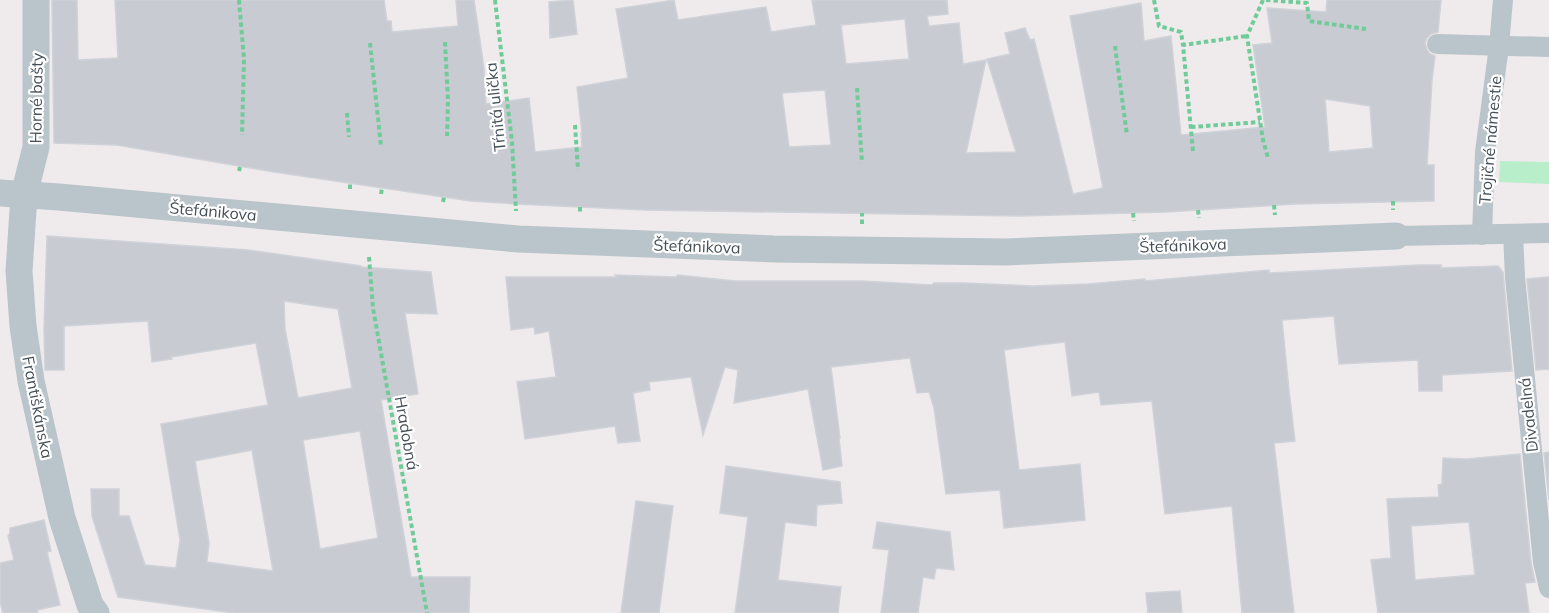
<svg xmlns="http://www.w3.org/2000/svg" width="1549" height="613" font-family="Mulish,sans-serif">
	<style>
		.green { fill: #b8eeca }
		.building { fill: #c8cbd1; stroke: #cfd2d8; stroke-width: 1.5; fill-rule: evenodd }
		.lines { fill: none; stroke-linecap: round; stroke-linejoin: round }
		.path { stroke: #71cb99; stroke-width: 4; stroke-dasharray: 4.5 3; stroke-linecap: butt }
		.pedestrian { stroke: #bac4cb; stroke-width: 20 }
		.minor { stroke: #bac4cb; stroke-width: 27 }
		.labels { text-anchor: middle; stroke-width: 4.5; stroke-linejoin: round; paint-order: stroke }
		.street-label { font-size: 16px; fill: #445059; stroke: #fff }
	</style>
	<rect width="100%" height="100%" fill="#efebec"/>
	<!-- green -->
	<polygon class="green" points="1500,161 1549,162 1549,184 1499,182"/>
	<!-- building -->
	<g class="building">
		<path d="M 52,0 L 77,0 L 78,60 L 118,58 L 115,0 L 384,0 L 387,21 L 391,21 L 392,32 L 458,26 L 456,0 L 474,0 L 484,68 L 486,104 L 529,98 L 535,152 L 582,147 L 581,133 L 582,133 L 577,87 L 628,78 L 616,9 L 674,0 L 678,20 L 766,7 L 771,32 L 816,25 L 812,0 L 947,0 L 948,14 L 927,16 L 929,26 L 959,23 L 963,64 L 986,60 L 966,153 L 1016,152 L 987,59 L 1010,54 L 1005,33 L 1025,28 L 1030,40 L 1034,39 L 1073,194 L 1103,188 L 1070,16 L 1141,3 L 1144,41 L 1171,36 L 1181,135 L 1265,127 L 1253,45 L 1272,43 L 1267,8 L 1326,12 L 1327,0 L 1441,0 L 1438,32 L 1431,34 L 1427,38 L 1425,43 L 1427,50 L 1430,54 L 1435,56 L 1432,80 L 1427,165 L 1434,165 L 1434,201 L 1294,204 L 1166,212 L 1020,216 L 645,210 L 516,204 L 471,201 L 274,172 L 117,145 L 54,143 ZM 905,19 L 909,59 L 846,64 L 841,25 ZM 825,90 L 831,145 L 789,147 L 782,93 ZM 1325,99 L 1370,106 L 1373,148 L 1329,152 Z"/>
		<polygon points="573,0 577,34 550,38 549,2"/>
		<path d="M 47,236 L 248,250 L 361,266 L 361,267 L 431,272 L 437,314 L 405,313 L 418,394 L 381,400 L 411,577 L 470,577 L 469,613 L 234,613 L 118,597 L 92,516 L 91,489 L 119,489 L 119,516 L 129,516 L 145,565 L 176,568 L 180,540 L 161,424 L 268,405 L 256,343 L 171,357 L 172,359 L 152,362 L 148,321 L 64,326 L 64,370 L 45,370 L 44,329 ZM 284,301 L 338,309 L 352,388 L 298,398 L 285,329 ZM 360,431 L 378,538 L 320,549 L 303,440 ZM 252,450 L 273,571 L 207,562 L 209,543 L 195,461 Z"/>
		<polygon points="1419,265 1441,265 1441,268 1498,266 1503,272 1512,371 1442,375 1442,391 1419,391 1418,360 1339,364 1334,316 1282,320 1289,390 1295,441 1274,443 1294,613 1242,613 1232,506 1165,514 1152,401 1101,405 1099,392 1072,396 1065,342 1038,345 1004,350 1019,470 1080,464 1085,520 1004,528 1000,490 946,494 934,408 929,392 917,393 910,358 831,367 840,438 839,438 842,466 823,470 808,389 734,403 738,370 725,367 703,435 691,377 649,382 650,390 633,393 640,441 618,443 615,426 525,439 517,382 556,377 549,331 535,334 534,327 511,330 506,277 616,277 615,275 676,277 678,275 735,281 862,281 932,285 934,283 963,283 1033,286 1088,284 1145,279 1145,281 1269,270 1269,273"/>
		<polygon points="1549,277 1549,369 1536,370 1527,279"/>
		<polygon points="1549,452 1549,500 1544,453"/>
		<path d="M 1520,454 L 1531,563 L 1535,582 L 1525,583 L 1529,613 L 1378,613 L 1371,560 L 1391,558 L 1387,499 L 1439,497 L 1438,485 L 1442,484 L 1443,458 L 1467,459 ZM 1469,522 L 1475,575 L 1415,580 L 1411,526 Z"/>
		<polygon points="726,466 840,482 842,503 817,505 816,526 785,522 778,580 841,587 838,613 735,613 748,517 720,513"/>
		<polygon points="636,501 673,506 659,613 621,613"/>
		<polygon points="44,520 51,551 47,552 60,605 37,610 38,613 3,613 0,602 0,563 14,560 8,536 10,533 10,528"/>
		<polygon points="877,522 950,532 954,570 936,568 934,579 923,577 918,613 881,613 889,550 873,548"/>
		<polygon points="1180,591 1182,613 1148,613 1146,593"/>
	</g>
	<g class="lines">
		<!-- path -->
		<g class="path">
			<polyline points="239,0 244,59 242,135"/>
			<polyline points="495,0 512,142 516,211"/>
			<polyline points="1154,0 1159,26 1181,32 1183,45"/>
			<polyline points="1263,0 1247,36 1263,140 1268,158"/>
			<polyline points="1266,0 1307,3 1309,21 1366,29"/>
			<polyline points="445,42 448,101 447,136"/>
			<polyline points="370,43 381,146"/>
			<polyline points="1115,46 1127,135"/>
			<polyline points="857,88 862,163"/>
			<polyline points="347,113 349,137"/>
			<polyline points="575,125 578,170"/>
			<polyline points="1191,127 1260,122"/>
			<polyline points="1193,151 1183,45 1247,36"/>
			<polyline points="239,171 240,167"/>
			<polyline points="350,189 350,183"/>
			<polyline points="381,194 382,188"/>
			<polyline points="1393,201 1393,210"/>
			<polyline points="443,202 444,197"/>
			<polyline points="1274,205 1275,215"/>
			<polyline points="580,207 580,213"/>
			<polyline points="1198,210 1199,218"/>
			<polyline points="1133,213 1134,221"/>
			<polyline points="862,224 862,213"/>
			<polyline points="369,257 373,308 427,613"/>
		</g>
		<!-- pedestrian -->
		<g class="pedestrian">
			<polyline points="1437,44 1549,47"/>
			<polyline points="1513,234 1515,277 1543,562 1549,588"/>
			<polyline points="1482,235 1485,152 1499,46 1503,0"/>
			<polyline points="1396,236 1549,233"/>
		</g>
		<!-- minor -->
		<g class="minor">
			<polyline points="36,0 36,147 24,195 19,271 23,326 31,381 62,518 90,605 96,613"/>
			<polyline points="0,193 59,197 518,239 774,249 1006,252 1396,236"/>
		</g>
	</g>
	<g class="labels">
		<!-- street labels -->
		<g class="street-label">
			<text transform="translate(36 98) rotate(-89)" y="6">Horné bašty</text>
			<text transform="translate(495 107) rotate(-96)" y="6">Tŕnitá ulička</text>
			<text transform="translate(1490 140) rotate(-85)" y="6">Trojičné námestie</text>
			<text transform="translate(213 211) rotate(5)" y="6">Štefánikova</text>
			<text transform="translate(1183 245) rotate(-2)" y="6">Štefánikova</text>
			<text transform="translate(697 246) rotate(2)" y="6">Štefánikova</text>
			<text transform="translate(38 407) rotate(79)" y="6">Františkánska</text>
			<text transform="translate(1528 415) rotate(-96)" y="6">Divadelná</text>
			<text transform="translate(407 433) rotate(80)" y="6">Hradobná</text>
		</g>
	</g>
</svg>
